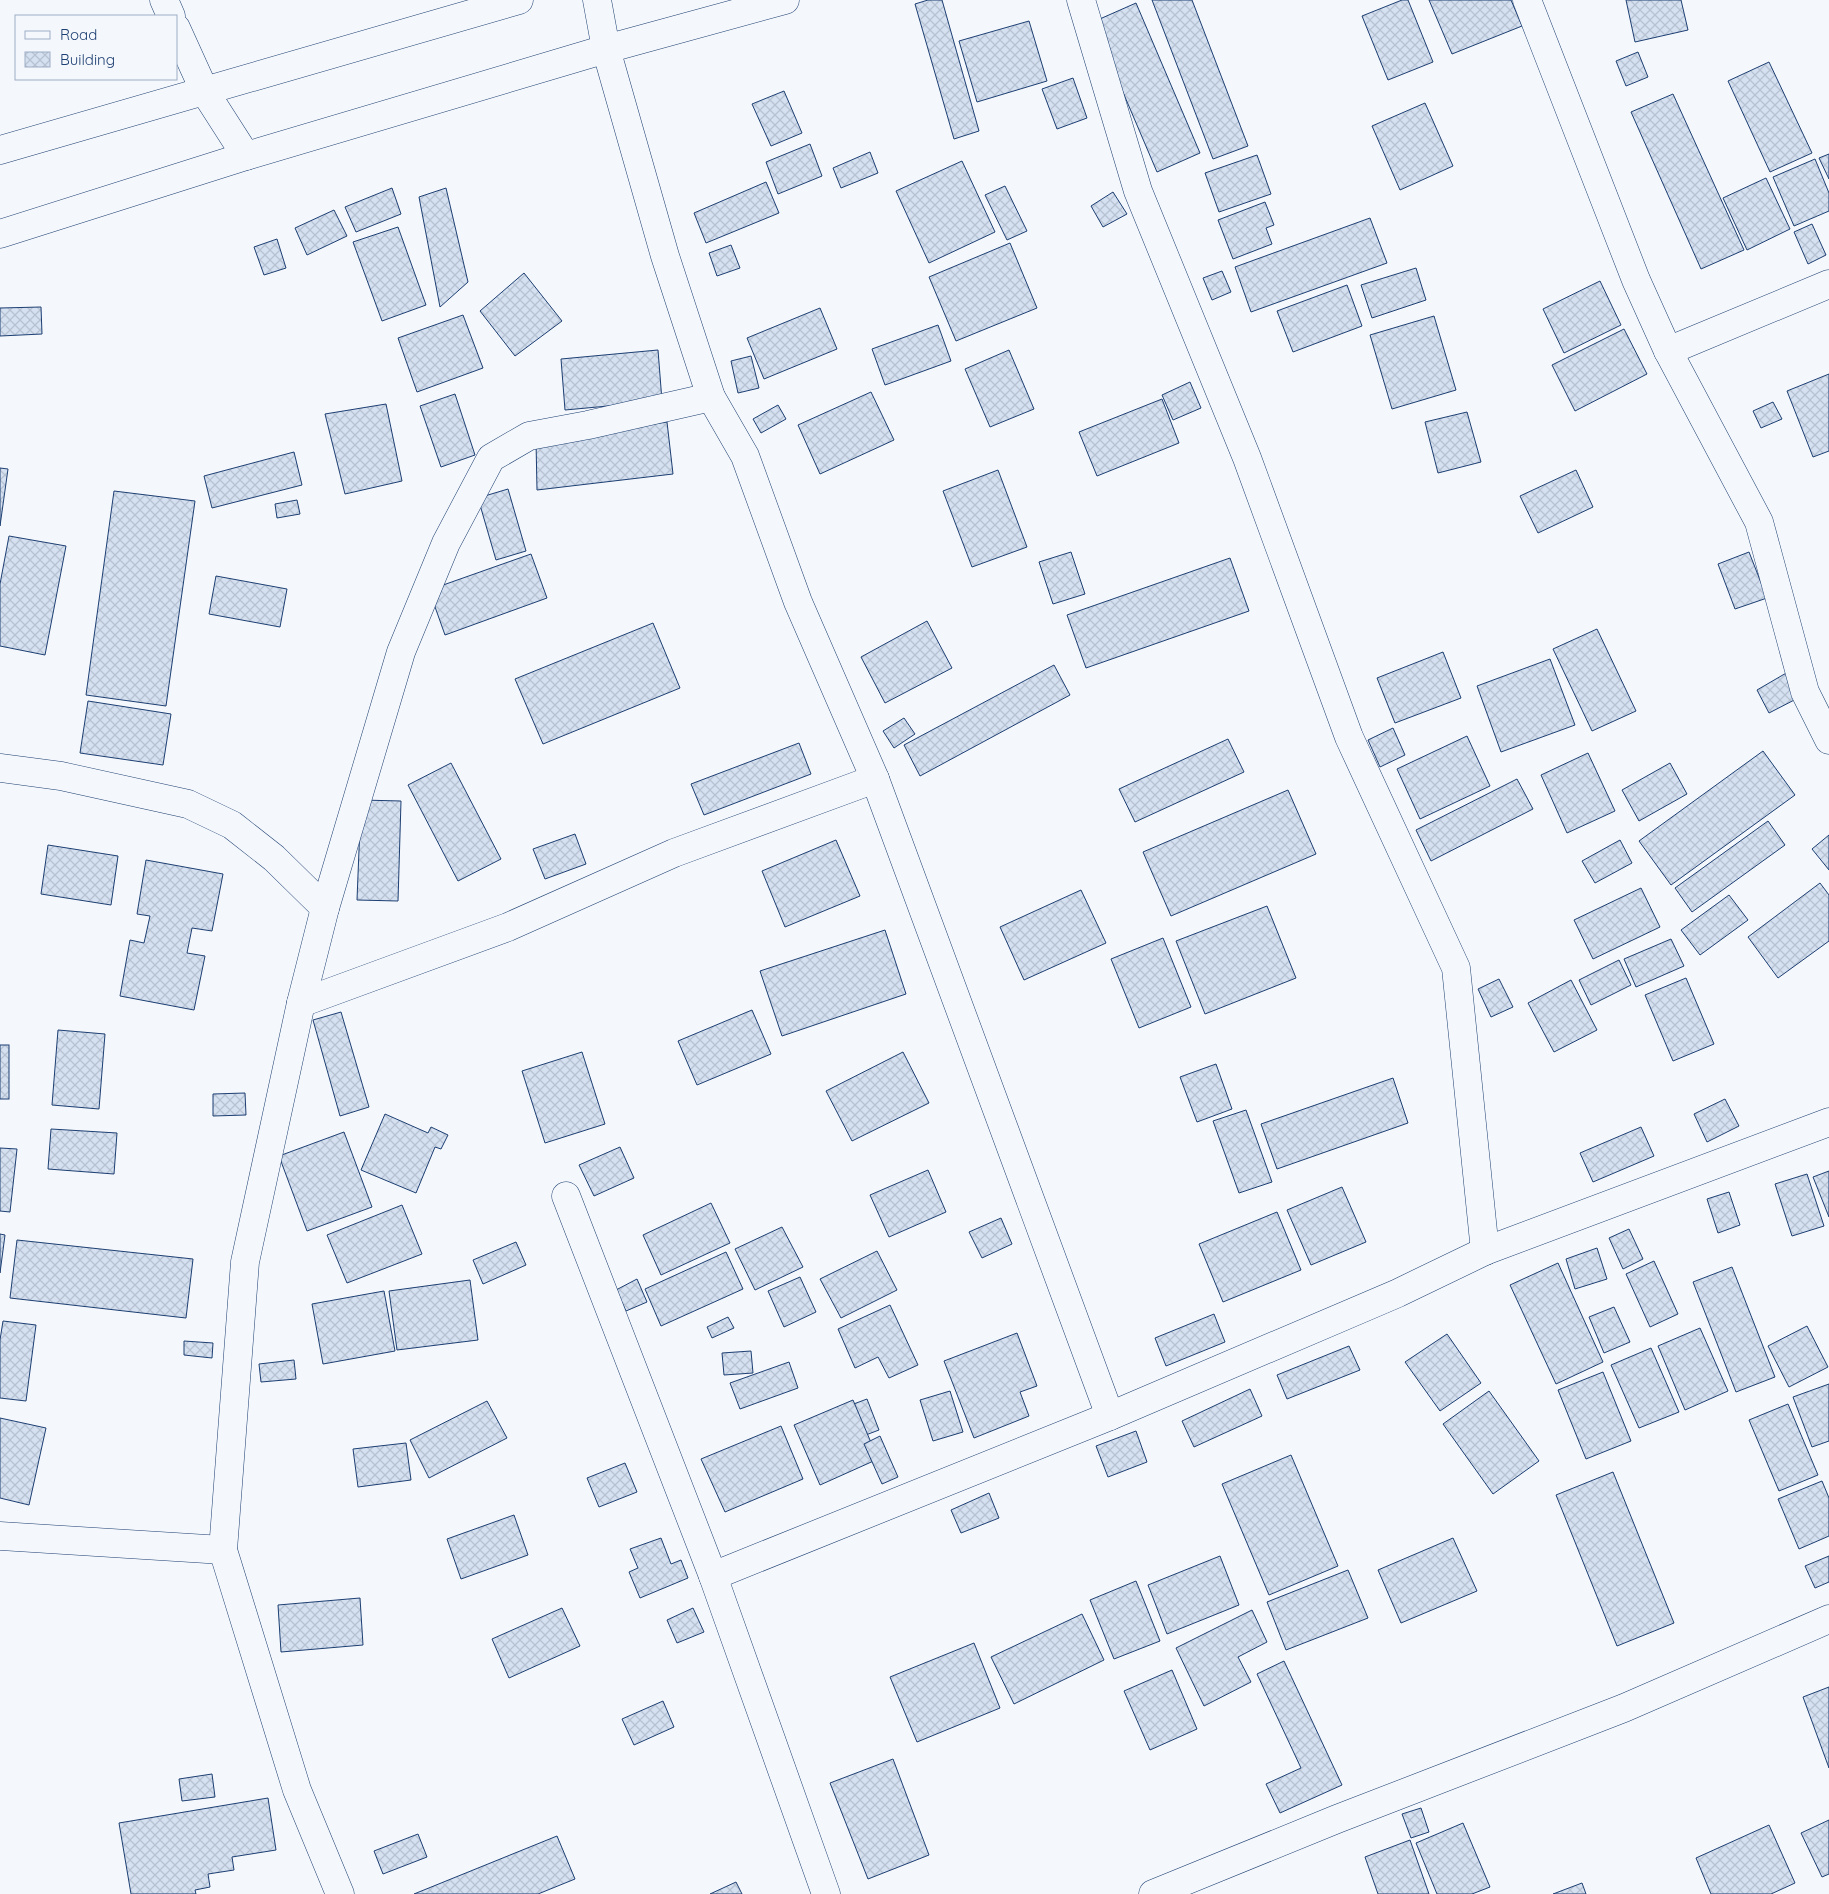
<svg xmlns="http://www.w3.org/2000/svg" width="1829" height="1894" font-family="Quicksand,sans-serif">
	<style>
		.building { fill: url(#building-cross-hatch); stroke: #1d3f73 }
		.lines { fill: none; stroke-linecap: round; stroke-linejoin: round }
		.street-casing { stroke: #1d3f73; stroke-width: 29 }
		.secondary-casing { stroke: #1d3f73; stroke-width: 29 }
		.street { stroke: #f4f7fb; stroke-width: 28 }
		.secondary { stroke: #f4f7fb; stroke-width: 28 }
	</style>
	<defs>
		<pattern id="building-cross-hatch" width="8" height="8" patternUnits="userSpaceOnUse" patternTransform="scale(1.25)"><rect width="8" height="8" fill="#d5e0f0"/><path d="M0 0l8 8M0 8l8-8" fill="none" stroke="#b6c1d1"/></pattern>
	</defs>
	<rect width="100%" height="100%" fill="#f4f7fb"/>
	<!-- building -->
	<g class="building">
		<polygon points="928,0 942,0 979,131 954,139 915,4"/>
		<polygon points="1152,0 1192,0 1248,146 1213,159"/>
		<polygon points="1402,0 1408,0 1433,62 1388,80 1362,16"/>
		<polygon points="1429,0 1511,0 1522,26 1452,54"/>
		<polygon points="1626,0 1681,0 1688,30 1635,42"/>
		<polygon points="1136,3 1200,153 1157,172 1093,22"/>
		<polygon points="1029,21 1047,81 977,102 959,41"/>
		<polygon points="1638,52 1648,77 1626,86 1616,61"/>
		<polygon points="1769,62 1812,153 1770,172 1728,81"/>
		<polygon points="1073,78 1087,118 1057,129 1042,89"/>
		<polygon points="784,91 802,133 771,146 752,104"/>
		<polygon points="1673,94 1744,250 1701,269 1631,112"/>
		<polygon points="1425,103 1453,166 1400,190 1372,126"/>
		<polygon points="810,144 822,176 778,194 766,162"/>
		<polygon points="870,152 878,173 841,188 833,168"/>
		<polygon points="1829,154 1829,179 1819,158"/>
		<polygon points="1257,155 1271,194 1219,212 1205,173"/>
		<polygon points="1815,159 1829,193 1829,211 1794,226 1773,177"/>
		<polygon points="962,161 995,232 929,263 896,191"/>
		<polygon points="1766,178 1790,229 1747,250 1723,198"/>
		<polygon points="766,182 779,213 706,243 694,213"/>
		<polygon points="1005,186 1027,231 1007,240 985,195"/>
		<polygon points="392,188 401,214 356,232 345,207"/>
		<polygon points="446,188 468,282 440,307 419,197"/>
		<polygon points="1113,192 1127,214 1103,227 1091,206"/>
		<polygon points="1265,202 1274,225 1266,228 1272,244 1233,259 1218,220"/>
		<polygon points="334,210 347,236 307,255 295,228"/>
		<polygon points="1370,218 1387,263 1251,312 1235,267"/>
		<polygon points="1812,224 1826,255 1808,264 1794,232"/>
		<polygon points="398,227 426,305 382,321 353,242"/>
		<polygon points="277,239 286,268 264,275 254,247"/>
		<polygon points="1010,243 1037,308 956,341 929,277"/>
		<polygon points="731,245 740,268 717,276 709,253"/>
		<polygon points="1416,268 1426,300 1372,318 1361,285"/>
		<polygon points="1222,271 1231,292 1212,300 1203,278"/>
		<polygon points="524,273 562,321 515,356 480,311"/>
		<polygon points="1600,281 1621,325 1564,353 1543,309"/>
		<polygon points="1347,285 1362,326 1293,352 1277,311"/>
		<polygon points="41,307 42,334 0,336 0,308"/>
		<polygon points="820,308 837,349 764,379 747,338"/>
		<polygon points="463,315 483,368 417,392 398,338"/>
		<polygon points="1434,316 1456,390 1392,409 1370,335"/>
		<polygon points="938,325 951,361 885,385 872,349"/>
		<polygon points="1624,329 1647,374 1575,411 1552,365"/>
		<polygon points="658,350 662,401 565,410 561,359"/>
		<polygon points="1009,350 1034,409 990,427 965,369"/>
		<polygon points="751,356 759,388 738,393 731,361"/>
		<polygon points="1829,374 1829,451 1813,457 1787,391"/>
		<polygon points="1190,382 1201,408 1173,420 1162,395"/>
		<polygon points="871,392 894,440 820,474 798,425"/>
		<polygon points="455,394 475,455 441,467 420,406"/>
		<polygon points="1162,399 1179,443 1097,476 1079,432"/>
		<polygon points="1773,402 1782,419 1761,428 1753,411"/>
		<polygon points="386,404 402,481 345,494 325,414"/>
		<polygon points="778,405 786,419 761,433 753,419"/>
		<polygon points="1467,412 1481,462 1438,473 1425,422"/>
		<polygon points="667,422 673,474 537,490 536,441"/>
		<polygon points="294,452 302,485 212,508 204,476"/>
		<polygon points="0,468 8,469 0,526"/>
		<polygon points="998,470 1027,547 972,567 943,491"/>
		<polygon points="1576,470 1593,507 1538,533 1520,496"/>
		<polygon points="508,489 526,551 496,560 478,498"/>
		<polygon points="114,491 195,501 166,706 86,695"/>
		<polygon points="297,500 300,514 277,518 275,504"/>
		<polygon points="9,536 66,546 45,655 0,646 0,584"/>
		<polygon points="1071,552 1085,594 1053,604 1039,562"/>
		<polygon points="1749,552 1767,598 1735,609 1718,564"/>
		<polygon points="531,554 547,598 445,635 429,590"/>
		<polygon points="1230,558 1249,611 1086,668 1067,615"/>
		<polygon points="216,576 287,589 280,627 209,614"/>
		<polygon points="927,621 952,668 885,703 861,657"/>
		<polygon points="653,623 680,688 543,744 515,679"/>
		<polygon points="1597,629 1636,711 1592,731 1553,649"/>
		<polygon points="1443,652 1461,698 1395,723 1377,678"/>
		<polygon points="1550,659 1575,725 1501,752 1477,686"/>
		<polygon points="1054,665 1070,695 920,776 904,745"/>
		<polygon points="1788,672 1802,696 1769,713 1757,690"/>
		<polygon points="88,701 171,714 163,765 80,753"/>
		<polygon points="904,718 915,734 894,748 883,731"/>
		<polygon points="1393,728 1405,755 1380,767 1368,740"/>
		<polygon points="1467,736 1490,786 1420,819 1397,769"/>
		<polygon points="1228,739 1244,772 1135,822 1119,789"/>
		<polygon points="799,743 811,774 704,815 691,784"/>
		<polygon points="1763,751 1795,795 1671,885 1639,841"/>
		<polygon points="1588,753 1615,811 1567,833 1541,775"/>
		<polygon points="451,763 501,859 458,881 408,785"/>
		<polygon points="1670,763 1687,794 1639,821 1622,790"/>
		<polygon points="1517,779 1533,809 1431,861 1416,830"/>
		<polygon points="1288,790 1316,854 1171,916 1143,852"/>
		<polygon points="361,800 401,801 398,901 357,900"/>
		<polygon points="1768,821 1785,845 1692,912 1675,888"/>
		<polygon points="575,834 586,864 545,879 533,849"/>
		<polygon points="1829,835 1829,870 1812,849"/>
		<polygon points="836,840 860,896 785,927 762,871"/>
		<polygon points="1620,840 1632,863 1595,883 1582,861"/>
		<polygon points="48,845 118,856 111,905 41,894"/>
		<polygon points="146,860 223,874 212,931 192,928 187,953 205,956 194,1010 120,996 130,940 144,943 150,916 137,914"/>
		<polygon points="1820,883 1829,895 1829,941 1778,978 1748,937"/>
		<polygon points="1641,888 1660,927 1593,959 1574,920"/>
		<polygon points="1081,890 1106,943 1024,980 1000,927"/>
		<polygon points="1729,895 1748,920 1700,955 1681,930"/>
		<polygon points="1267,906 1296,978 1205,1014 1176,941"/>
		<polygon points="885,930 906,994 782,1036 760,971"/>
		<polygon points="1163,938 1191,1007 1139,1028 1111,959"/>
		<polygon points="1671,939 1684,966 1636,987 1624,959"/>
		<polygon points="1619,960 1631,985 1591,1005 1579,980"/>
		<polygon points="1686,978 1714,1044 1673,1061 1645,995"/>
		<polygon points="1499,979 1513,1007 1491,1017 1478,989"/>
		<polygon points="1571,980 1597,1030 1554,1052 1528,1003"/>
		<polygon points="752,1010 771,1054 697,1085 678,1041"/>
		<polygon points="341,1012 369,1107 340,1116 313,1020"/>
		<polygon points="58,1030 105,1034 99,1109 52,1105"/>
		<rect x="0" y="1045" width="9" height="54"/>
		<polygon points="582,1052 605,1124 545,1143 522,1071"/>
		<polygon points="903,1052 929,1103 852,1141 826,1091"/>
		<polygon points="1216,1064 1232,1109 1197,1122 1180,1077"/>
		<polygon points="1393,1078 1408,1123 1277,1169 1261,1124"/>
		<polygon points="245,1093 246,1115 213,1116 213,1094"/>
		<polygon points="1725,1099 1739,1126 1707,1142 1694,1114"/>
		<polygon points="1246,1110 1272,1182 1239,1193 1213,1121"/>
		<polygon points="385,1114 428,1133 431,1127 448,1135 441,1149 435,1147 416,1193 361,1170"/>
		<polygon points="1641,1127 1654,1156 1593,1182 1580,1153"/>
		<polygon points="51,1129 117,1133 114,1174 48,1169"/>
		<polygon points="344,1132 372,1207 307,1231 279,1156"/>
		<polygon points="620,1147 634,1178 594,1196 579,1165"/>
		<polygon points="0,1148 17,1149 10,1212 0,1211"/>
		<polygon points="928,1170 946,1212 889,1237 870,1195"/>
		<polygon points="1829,1171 1829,1217 1813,1177"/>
		<polygon points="1807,1174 1824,1226 1792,1236 1775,1184"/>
		<polygon points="1342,1187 1366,1242 1311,1265 1287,1210"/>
		<polygon points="1729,1192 1740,1225 1718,1233 1707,1199"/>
		<polygon points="711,1203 730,1243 661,1275 643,1235"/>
		<polygon points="402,1205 422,1254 347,1283 327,1235"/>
		<polygon points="1277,1212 1301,1270 1223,1302 1199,1244"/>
		<polygon points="1001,1218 1012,1244 982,1258 969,1232"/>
		<polygon points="782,1227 803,1267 755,1290 735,1249"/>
		<polygon points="1629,1229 1643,1259 1623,1269 1609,1238"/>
		<polygon points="0,1234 5,1235 0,1273"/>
		<polygon points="17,1240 193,1259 186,1318 10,1298"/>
		<polygon points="516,1242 526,1265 483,1284 473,1260"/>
		<polygon points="1597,1248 1607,1279 1575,1289 1566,1259"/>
		<polygon points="877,1251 897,1290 841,1318 820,1279"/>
		<polygon points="726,1252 743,1289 661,1326 645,1289"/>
		<polygon points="1654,1261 1678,1314 1650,1327 1626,1274"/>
		<polygon points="1558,1263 1603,1362 1556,1384 1510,1285"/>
		<polygon points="1732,1267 1775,1377 1736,1392 1693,1282"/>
		<polygon points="800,1277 816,1312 784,1327 768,1291"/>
		<polygon points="637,1279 647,1302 626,1311 616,1290"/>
		<polygon points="470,1280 478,1340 397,1350 389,1291"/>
		<polygon points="384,1291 395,1351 323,1364 312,1304"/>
		<polygon points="890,1305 918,1365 889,1378 878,1357 855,1368 838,1329"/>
		<polygon points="1614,1307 1630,1342 1604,1353 1589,1317"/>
		<polygon points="1214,1314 1225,1342 1166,1366 1155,1338"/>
		<polygon points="728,1317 734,1328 712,1338 707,1327"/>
		<polygon points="3,1321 36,1325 26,1401 0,1398 0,1340"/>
		<polygon points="1807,1326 1828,1367 1789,1387 1768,1346"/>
		<polygon points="1700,1328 1728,1391 1685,1410 1658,1346"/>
		<polygon points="1017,1333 1037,1386 1020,1392 1029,1416 974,1438 944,1361"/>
		<polygon points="1447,1334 1481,1383 1440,1411 1405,1362"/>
		<polygon points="184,1341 213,1343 212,1358 184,1355"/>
		<polygon points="1349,1346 1360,1370 1287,1399 1277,1375"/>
		<polygon points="1651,1348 1679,1412 1639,1428 1611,1365"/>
		<polygon points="751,1351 753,1373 724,1375 722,1353"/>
		<polygon points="294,1360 296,1379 261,1382 259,1364"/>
		<polygon points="789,1362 798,1388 740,1409 730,1383"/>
		<polygon points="1603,1372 1631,1441 1586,1459 1558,1390"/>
		<polygon points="1829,1384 1829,1441 1812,1447 1793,1397"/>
		<polygon points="1250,1389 1262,1416 1194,1447 1182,1421"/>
		<polygon points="950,1391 963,1432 933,1441 920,1400"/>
		<polygon points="1489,1391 1539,1461 1493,1494 1443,1424"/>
		<polygon points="867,1399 879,1430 863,1436 851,1405"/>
		<polygon points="853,1400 878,1459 820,1485 794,1425"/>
		<polygon points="487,1401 507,1438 429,1478 410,1440"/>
		<polygon points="1788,1404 1818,1475 1779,1491 1749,1420"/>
		<polygon points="0,1418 46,1428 29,1505 0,1498"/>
		<polygon points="781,1426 803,1479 725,1512 701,1459"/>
		<polygon points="1136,1431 1147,1462 1108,1477 1096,1446"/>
		<polygon points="880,1436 898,1477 882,1484 864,1444"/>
		<polygon points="406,1443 411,1480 358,1487 353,1449"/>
		<polygon points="1291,1455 1338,1566 1269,1595 1222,1484"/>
		<polygon points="625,1463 637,1492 599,1507 587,1478"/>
		<polygon points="1613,1472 1674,1623 1617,1646 1556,1495"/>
		<polygon points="1822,1481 1829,1498 1829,1536 1799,1549 1778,1499"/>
		<polygon points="989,1493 999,1518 961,1533 951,1510"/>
		<polygon points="514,1515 528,1555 461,1579 447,1539"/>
		<polygon points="661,1538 671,1564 681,1560 688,1578 640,1598 629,1572 638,1568 630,1549"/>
		<polygon points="1453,1538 1477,1591 1401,1623 1378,1570"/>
		<polygon points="1220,1556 1239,1605 1167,1634 1148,1585"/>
		<polygon points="1829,1556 1829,1582 1815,1588 1805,1566"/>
		<polygon points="1348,1570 1368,1618 1286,1650 1267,1602"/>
		<polygon points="1136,1581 1160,1641 1114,1659 1090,1600"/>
		<polygon points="360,1598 363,1645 281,1652 278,1605"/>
		<polygon points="562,1608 580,1646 509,1678 492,1639"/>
		<polygon points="693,1608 704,1632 677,1643 667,1620"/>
		<polygon points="1252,1610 1267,1642 1238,1657 1251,1682 1204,1706 1176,1648"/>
		<polygon points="1082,1614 1104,1660 1014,1704 991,1657"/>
		<polygon points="974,1643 1000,1708 917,1742 890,1677"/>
		<polygon points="1284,1661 1342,1785 1280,1813 1266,1784 1301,1768 1257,1674"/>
		<polygon points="1172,1670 1197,1729 1150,1750 1124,1691"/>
		<polygon points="1829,1687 1829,1768 1803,1697"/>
		<polygon points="663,1701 674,1727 634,1745 622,1719"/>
		<polygon points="893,1759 929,1855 868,1879 830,1783"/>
		<polygon points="212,1774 215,1797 182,1801 179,1779"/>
		<polygon points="268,1798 276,1850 232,1857 234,1870 208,1874 210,1887 195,1890 196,1894 131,1894 119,1823"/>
		<polygon points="1421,1808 1429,1832 1411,1838 1402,1814"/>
		<polygon points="1829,1820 1829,1874 1822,1877 1801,1833"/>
		<polygon points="1463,1823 1490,1887 1472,1894 1437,1894 1416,1843"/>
		<polygon points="1769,1825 1795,1883 1771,1894 1711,1894 1696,1858"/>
		<polygon points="418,1834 427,1857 383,1874 374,1851"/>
		<polygon points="557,1836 575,1879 538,1894 414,1894"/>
		<polygon points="1410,1840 1429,1894 1378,1894 1365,1857"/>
		<polygon points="736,1882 742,1894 710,1894"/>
		<polygon points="1582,1883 1586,1894 1553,1894"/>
	</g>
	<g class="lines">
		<defs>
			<g id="street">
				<polyline points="164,0 171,16"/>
				<polyline points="597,0 606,49 665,256 711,397 745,456 798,602 875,779 1110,1416"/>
				<polyline points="1081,0 1138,191 1247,458 1349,737 1456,968 1485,1251"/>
				<polyline points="1527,0 1636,280 1668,351 1759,522 1805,692 1829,740"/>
				<polyline points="176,28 205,92 246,156"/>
				<polyline points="0,150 519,0"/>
				<polyline points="1668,351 1829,284"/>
				<polyline points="0,768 61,776 188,804 232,825 274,858 325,908"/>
				<polyline points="301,1003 508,927 674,853 875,779"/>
				<polyline points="566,1196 713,1576"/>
				<polyline points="0,1536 223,1550"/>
				<polyline points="340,1894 297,1790 223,1550 245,1262 301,1003 325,908 401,652 446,543 491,458 529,436 588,425 711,397"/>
				<polyline points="826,1894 713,1576 1110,1416 1398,1293 1485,1251 1829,1122"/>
				<polyline points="1153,1894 1337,1819 1624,1708 1829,1619"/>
			</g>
			<polyline id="secondary" points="0,234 246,156 606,49 785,0"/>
		</defs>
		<!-- street casing -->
		<use href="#street" class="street-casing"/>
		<!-- secondary casing -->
		<use href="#secondary" class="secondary-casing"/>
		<!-- street -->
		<use href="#street" class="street"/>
		<!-- secondary -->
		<use href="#secondary" class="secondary"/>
	</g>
	<!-- legend -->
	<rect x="15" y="15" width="162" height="65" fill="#f4f7fb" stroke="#9eadc5"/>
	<rect x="25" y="31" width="25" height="8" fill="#f4f7fb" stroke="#9eadc5"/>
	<text x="60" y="40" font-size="15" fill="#1d3f73">Road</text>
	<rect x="25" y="52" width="25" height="15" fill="url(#building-cross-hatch)" stroke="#9eadc5"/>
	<text x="60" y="65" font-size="15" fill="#1d3f73">Building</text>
</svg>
